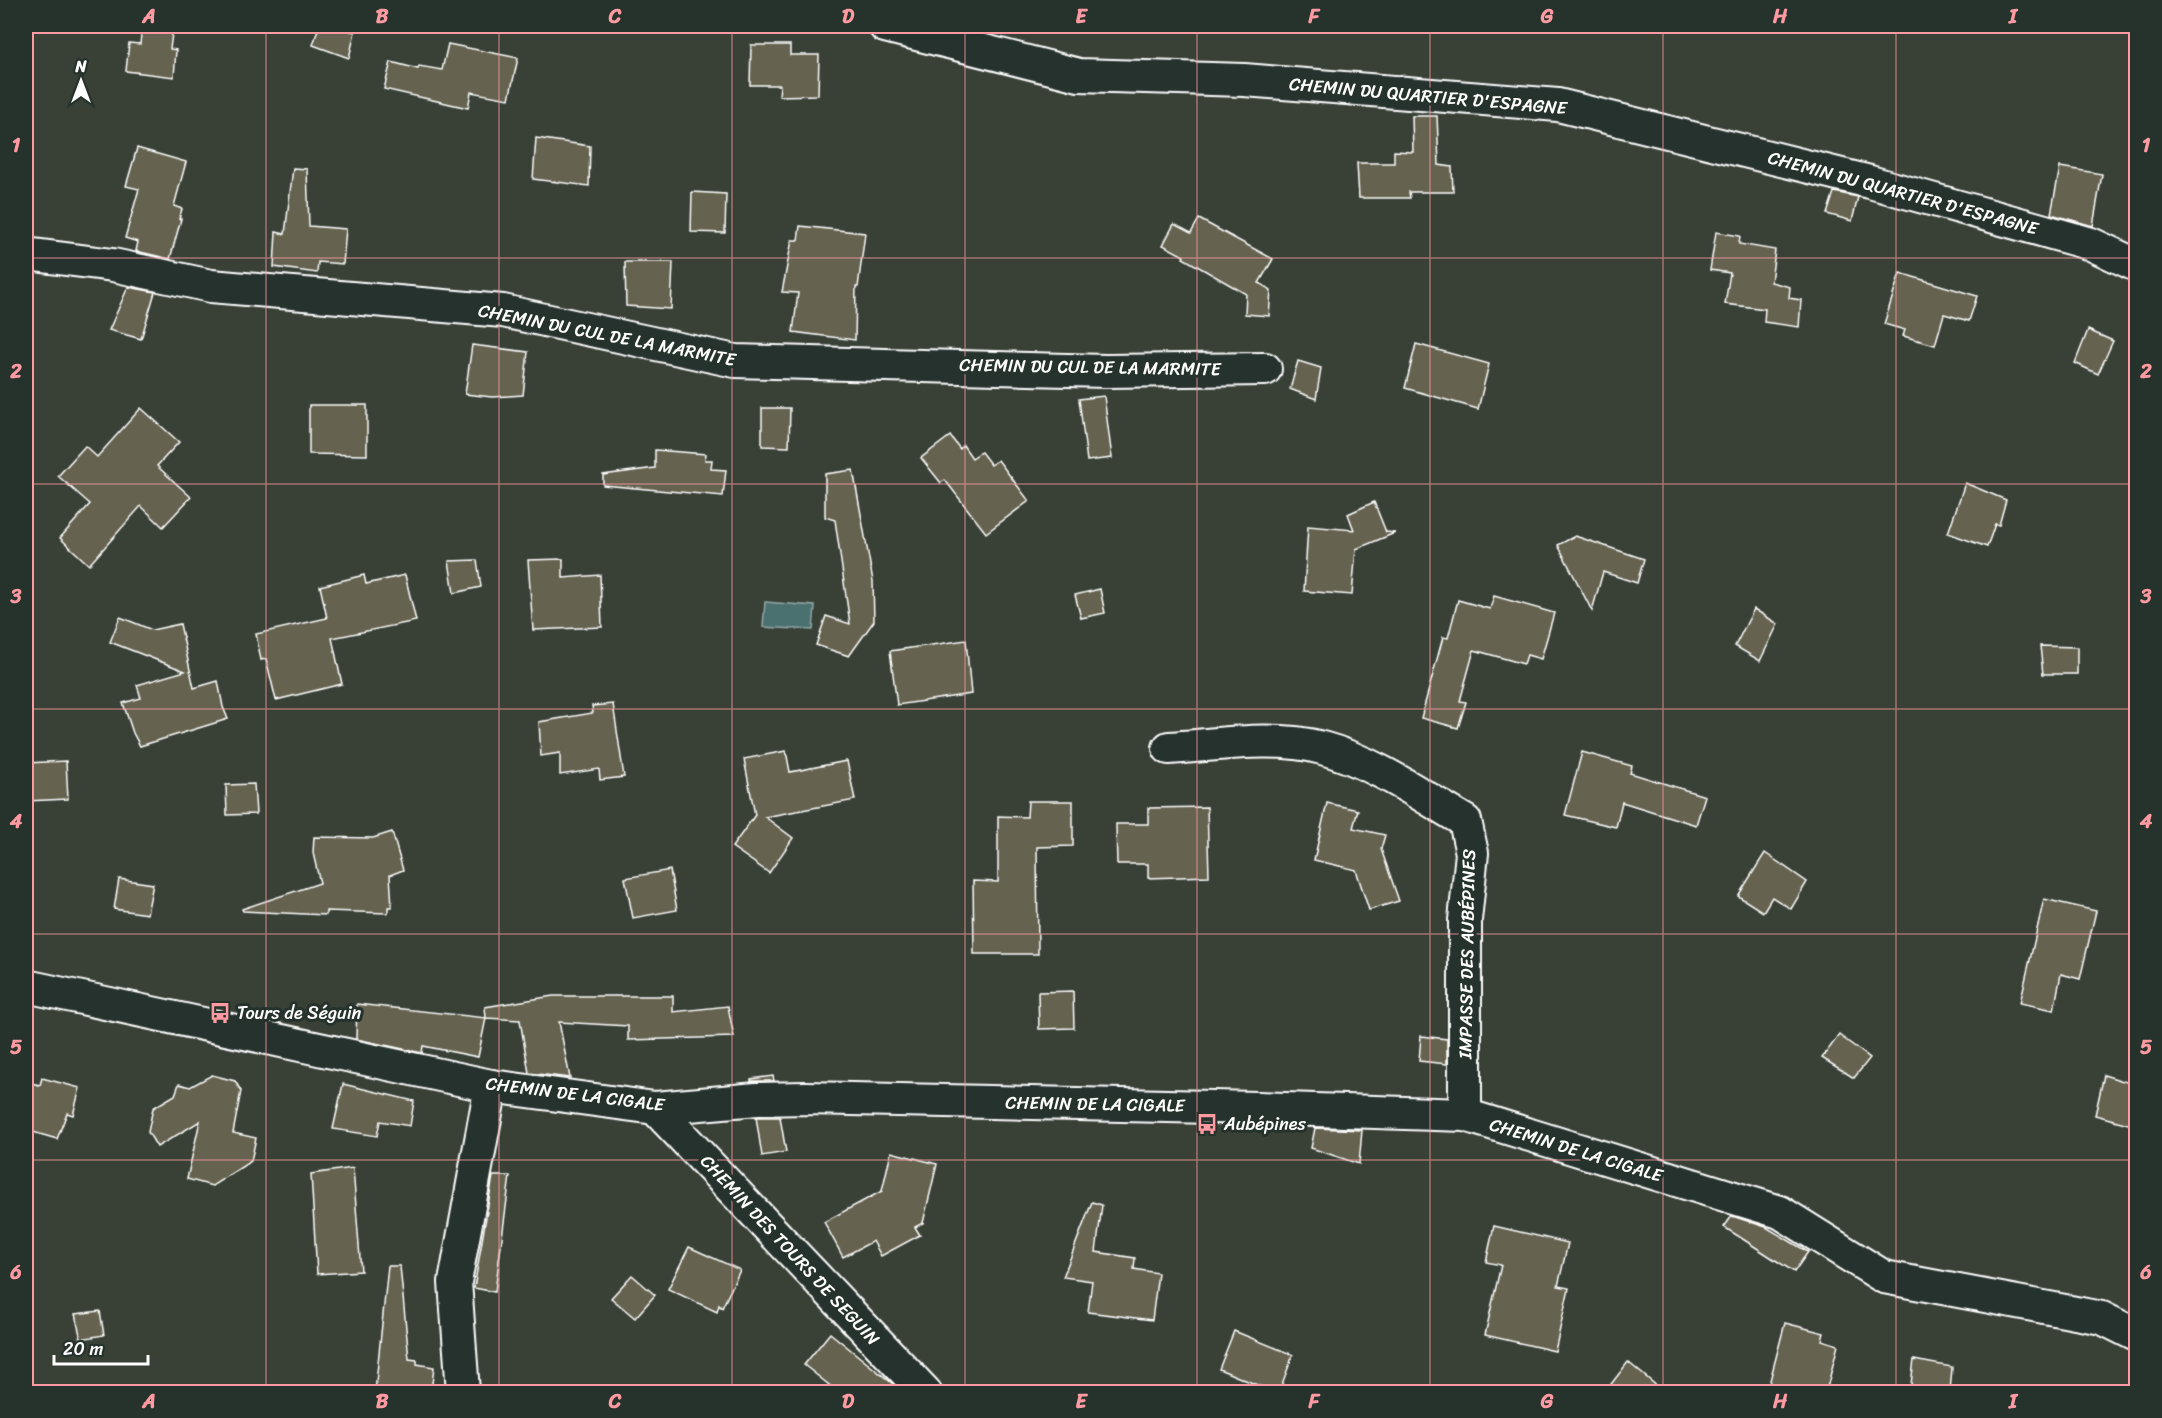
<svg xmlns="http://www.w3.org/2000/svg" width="2162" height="1418" font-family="Sriracha,sans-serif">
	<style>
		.water { fill: #4b6f6f; stroke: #93a9a9; stroke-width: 1.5 }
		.building { fill: #65624f; stroke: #fff; stroke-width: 1.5 }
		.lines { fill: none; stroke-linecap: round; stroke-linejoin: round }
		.minor-casing { stroke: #fff; stroke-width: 36 }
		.minor { stroke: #26332d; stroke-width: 32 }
		.grid { fill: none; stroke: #ff9aa2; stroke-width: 1.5; stroke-opacity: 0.55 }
		.labels { text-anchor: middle; stroke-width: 6; stroke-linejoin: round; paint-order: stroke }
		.street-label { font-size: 18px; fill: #fff; stroke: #26332d }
		.poi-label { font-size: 18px; fill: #fff; stroke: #26332d; text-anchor: start }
		.neatline { fill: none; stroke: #ff9aa2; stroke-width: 2 }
		.grid-label { font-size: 20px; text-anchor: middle; font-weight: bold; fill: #ff9aa2 }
	</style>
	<rect width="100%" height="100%" fill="#394137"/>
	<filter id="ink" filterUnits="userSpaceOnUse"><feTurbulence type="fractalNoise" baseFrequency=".0167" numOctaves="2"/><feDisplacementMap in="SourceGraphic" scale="12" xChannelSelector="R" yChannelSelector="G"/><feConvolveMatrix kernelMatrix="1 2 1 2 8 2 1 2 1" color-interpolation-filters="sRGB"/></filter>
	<g filter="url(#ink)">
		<!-- water -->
		<polygon class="water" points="765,602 815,606 813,630 763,627"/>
		<!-- building -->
		<g class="building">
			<polygon points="142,26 173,26 170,49 176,50 174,77 126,71 129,43 140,44"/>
			<polygon points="319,26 331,26 355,32 349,58 313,45"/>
			<polygon points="448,44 518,58 509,99 471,92 468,108 384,89 391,62 418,69 419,66 442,70"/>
			<polygon points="751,45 790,45 790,55 819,55 818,95 779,96 780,85 750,85"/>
			<polygon points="1412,116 1437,116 1439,165 1452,167 1453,192 1409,192 1410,198 1359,198 1357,163 1394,163 1394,151 1413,152"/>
			<polygon points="536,138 590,146 589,186 533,179"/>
			<polygon points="137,148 186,162 174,206 182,209 179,219 181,219 170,259 136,251 138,242 125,238 139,189 126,186"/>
			<polygon points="2060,167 2102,174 2093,226 2051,214"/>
			<polygon points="293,168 307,169 309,226 346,229 343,264 318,262 317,273 274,267 276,232 285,234"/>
			<polygon points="692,192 726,194 725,233 691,232"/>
			<polygon points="1834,192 1858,197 1852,221 1827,214"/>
			<polygon points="1199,219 1273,259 1259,283 1271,290 1269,316 1245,314 1246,294 1183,258 1184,256 1163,245 1174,224 1191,233"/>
			<polygon points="800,226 865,233 858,287 856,287 855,340 793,332 798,293 782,292 792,240 798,240"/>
			<polygon points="1716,232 1740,236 1739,244 1775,250 1771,282 1790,287 1789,298 1801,300 1799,327 1764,322 1765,309 1725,304 1730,273 1710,270"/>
			<polygon points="625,262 673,262 671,309 626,306"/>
			<polygon points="1900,273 1977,296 1969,321 1944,314 1935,345 1903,336 1905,330 1884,324"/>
			<polygon points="128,287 155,292 141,339 109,330"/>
			<polygon points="2088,330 2113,341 2098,374 2075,363"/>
			<polygon points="1416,344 1489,364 1478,409 1405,388"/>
			<polygon points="472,345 528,352 523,395 492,397 465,394"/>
			<polygon points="1298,361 1321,368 1316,399 1290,389"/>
			<polygon points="1104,396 1112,458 1087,461 1079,399"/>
			<polygon points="309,405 367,405 367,455 309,454"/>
			<polygon points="141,408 179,442 157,466 191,497 163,527 141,506 89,565 60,538 90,504 58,476 85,446 97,457"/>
			<polygon points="762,408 790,408 789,447 762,446"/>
			<polygon points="950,436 960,449 963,445 972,458 981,452 991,465 998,460 1029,501 986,533 945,480 941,483 921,458"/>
			<polygon points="655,450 706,454 705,460 712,460 711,469 726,470 723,496 603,485 603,475 655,468"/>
			<polygon points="853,470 873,581 874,621 849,656 816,645 826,616 850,624 835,520 825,517 825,474"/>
			<polygon points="1965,483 2006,500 1999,525 1995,524 1987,547 1948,533"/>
			<polygon points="1374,502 1386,532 1395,533 1356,549 1352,595 1304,591 1308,526 1354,530 1348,514"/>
			<polygon points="1575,536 1644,559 1637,583 1603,572 1592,611 1558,545"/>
			<polygon points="563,559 563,578 600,575 602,627 533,630 528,560"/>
			<polygon points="477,560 481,587 454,593 449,561"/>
			<polygon points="364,575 366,584 405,575 416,621 332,638 342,684 276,700 266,659 261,660 256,634 327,618 320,586"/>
			<polygon points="1100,589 1105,613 1081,618 1075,595"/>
			<polygon points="1494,596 1554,613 1541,659 1527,655 1524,664 1474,650 1460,701 1466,702 1458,728 1421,718 1443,637 1448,638 1458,600 1490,609"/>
			<polygon points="1754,609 1778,624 1760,661 1735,646"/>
			<polygon points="120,617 152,630 180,624 194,688 218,681 223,707 228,719 140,746 133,733 123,703 141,698 137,685 185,671 110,642"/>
			<polygon points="966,640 971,694 897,705 890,651"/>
			<polygon points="2040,646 2077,647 2077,674 2043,674"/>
			<polygon points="613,704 624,777 600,780 599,769 560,775 560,753 541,756 539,722 593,713 592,706"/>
			<polygon points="786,751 790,772 847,761 855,800 765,817 793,838 769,873 732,847 755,815 744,759"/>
			<polygon points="1582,752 1632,766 1630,773 1705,796 1696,825 1622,802 1616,827 1565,815"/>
			<polygon points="66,761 68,799 26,801 26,763"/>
			<polygon points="254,784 256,814 227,815 226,785"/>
			<polygon points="1028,801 1073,801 1073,846 1037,847 1038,954 974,954 973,881 998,882 998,816 1027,817"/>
			<polygon points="1327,803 1358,810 1353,828 1385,835 1381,849 1399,901 1369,910 1356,870 1314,860"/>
			<polygon points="1207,807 1209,876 1148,878 1148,864 1117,864 1116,824 1148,824 1148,808"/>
			<polygon points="392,832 403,870 390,875 392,907 388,907 388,913 326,911 326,915 243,911 242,909 320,883 313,853 314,837 373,838"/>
			<polygon points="1765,853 1807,882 1791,909 1772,897 1763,912 1738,896"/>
			<polygon points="670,870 677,910 633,918 625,878"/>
			<polygon points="119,879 153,884 147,914 114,909"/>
			<polygon points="2044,899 2096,911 2080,979 2061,974 2054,1010 2020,1003"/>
			<polygon points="1073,991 1074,1028 1039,1029 1038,992"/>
			<polygon points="553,996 673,996 673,1012 728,1006 734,1037 628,1040 628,1026 559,1022 570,1078 529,1073 520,1020 486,1018 478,1057 423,1046 422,1053 356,1039 357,1004 486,1018 485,1007"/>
			<polygon points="1839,1035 1870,1058 1854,1078 1822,1058"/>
			<polygon points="1421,1036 1447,1039 1447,1064 1419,1061"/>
			<polygon points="212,1075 235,1081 241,1091 233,1133 256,1138 251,1161 212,1186 187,1179 200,1121 157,1147 148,1132 153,1108 175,1095 179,1084 190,1087"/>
			<polygon points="2104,1075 2136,1085 2136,1126 2095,1115"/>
			<polygon points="773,1076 774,1081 751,1081 751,1079"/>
			<polygon points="42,1078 80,1088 73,1115 67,1113 57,1139 26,1130 26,1082 40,1085"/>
			<polygon points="343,1084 414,1101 410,1126 380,1121 377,1136 333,1129"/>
			<polygon points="756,1117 780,1117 786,1152 762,1156"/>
			<polygon points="1315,1128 1362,1130 1359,1164 1311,1148"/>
			<polygon points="891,1152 937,1164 923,1223 915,1227 920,1235 881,1256 873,1241 843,1257 824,1222 882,1191"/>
			<polygon points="353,1168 361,1271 317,1274 311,1174"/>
			<polygon points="493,1176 510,1176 495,1292 474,1288"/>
			<polygon points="1092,1202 1102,1205 1096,1252 1135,1258 1134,1269 1158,1273 1152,1320 1088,1312 1092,1281 1063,1277"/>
			<polygon points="1732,1216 1766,1227 1808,1252 1794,1272 1724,1227"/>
			<polygon points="1494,1226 1568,1243 1558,1286 1569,1288 1555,1351 1485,1335 1501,1265 1486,1262"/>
			<polygon points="689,1247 740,1270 722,1308 719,1305 717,1312 668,1289"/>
			<polygon points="388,1266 400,1266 409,1359 417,1360 417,1364 434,1367 431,1392 375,1392"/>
			<polygon points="632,1275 655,1295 635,1318 611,1298"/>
			<polygon points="100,1311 104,1335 81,1339 75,1314"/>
			<polygon points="1785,1323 1824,1333 1822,1340 1838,1345 1826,1392 1767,1392"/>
			<polygon points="1234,1331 1293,1355 1279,1392 1274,1392 1219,1369"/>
			<polygon points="830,1333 893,1384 901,1392 838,1392 804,1365"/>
			<polygon points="1914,1360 1952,1367 1950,1392 1910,1392"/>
			<polygon points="1628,1362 1664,1392 1605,1392"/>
		</g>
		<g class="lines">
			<defs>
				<g id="minor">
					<polyline points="885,26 1079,75 1244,80 1558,105 1870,182 2091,244 2136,265"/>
					<polyline points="26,254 113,265 211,286 503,311 735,361 1106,371 1265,369"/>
					<path d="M 1169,748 C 1217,745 1276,735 1322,748 C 1374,762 1419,794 1465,821 L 1472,853 L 1465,920 L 1465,1115"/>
					<polyline points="26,986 491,1086 655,1108 757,1099 806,1098 1257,1108 1465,1115 1780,1212 1884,1277 2102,1318 2136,1335"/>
					<polyline points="655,1108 925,1392"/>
					<polyline points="463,1392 455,1282 491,1086"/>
				</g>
			</defs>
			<!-- minor casing -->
			<use href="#minor" class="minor-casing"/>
			<!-- minor -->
			<use href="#minor" class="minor"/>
		</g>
	</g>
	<!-- grid -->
	<path class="grid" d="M 266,26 L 266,1392M 499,26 L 499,1392M 732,26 L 732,1392M 965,26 L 965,1392M 1197,26 L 1197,1392M 1430,26 L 1430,1392M 1663,26 L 1663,1392M 1896,26 L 1896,1392M 26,258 L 2136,258M 26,484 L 2136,484M 26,709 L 2136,709M 26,934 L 2136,934M 26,1160 L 2136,1160"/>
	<!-- icons -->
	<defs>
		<symbol id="bus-bare" viewBox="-9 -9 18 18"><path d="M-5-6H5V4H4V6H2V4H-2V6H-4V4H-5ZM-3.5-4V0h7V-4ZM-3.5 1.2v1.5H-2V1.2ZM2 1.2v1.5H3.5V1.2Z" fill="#ff9aa2" stroke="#26332d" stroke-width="2.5" paint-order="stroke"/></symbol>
	</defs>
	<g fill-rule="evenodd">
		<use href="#bus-bare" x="205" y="998" width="30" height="30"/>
		<use href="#bus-bare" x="1192" y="1109" width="30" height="30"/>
	</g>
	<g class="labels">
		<!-- street labels -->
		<g class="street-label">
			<text transform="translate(1428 96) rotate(5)" y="6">CHEMIN DU QUARTIER D'ESPAGNE</text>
			<text transform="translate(1903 193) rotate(15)" y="6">CHEMIN DU QUARTIER D'ESPAGNE</text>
			<text transform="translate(607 335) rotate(11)" y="6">CHEMIN DU CUL DE LA MARMITE</text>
			<text transform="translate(1090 367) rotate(1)" y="6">CHEMIN DU CUL DE LA MARMITE</text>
			<text transform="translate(1467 954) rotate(-89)" y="6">IMPASSE DES AUBÉPINES</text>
			<text transform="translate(575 1094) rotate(7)" y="6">CHEMIN DE LA CIGALE</text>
			<text transform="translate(1095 1104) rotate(1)" y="6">CHEMIN DE LA CIGALE</text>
			<text transform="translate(1576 1150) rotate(17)" y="6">CHEMIN DE LA CIGALE</text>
			<text transform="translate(790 1250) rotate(47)" y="6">CHEMIN DES TOURS DE SEGUIN</text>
		</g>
		<!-- poi labels -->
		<g class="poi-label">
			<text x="237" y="1019">Tours de Séguin</text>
			<text x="1224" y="1130">Aubépines</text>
		</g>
	</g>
	<!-- margin -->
	<rect width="2162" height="1418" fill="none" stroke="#26332d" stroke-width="66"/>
	<!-- north arrow -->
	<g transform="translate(81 81)" stroke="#26332d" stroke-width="4.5" paint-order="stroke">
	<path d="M0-4.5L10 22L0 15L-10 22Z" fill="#ffffff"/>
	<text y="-9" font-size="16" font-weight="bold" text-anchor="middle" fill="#ffffff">N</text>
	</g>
	<!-- scale -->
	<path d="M54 1355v9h94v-9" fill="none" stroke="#ffffff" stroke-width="3"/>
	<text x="63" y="1355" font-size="18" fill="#ffffff" stroke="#26332d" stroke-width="4.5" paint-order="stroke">20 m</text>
	<rect x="33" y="33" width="2096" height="1352" class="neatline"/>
	<g class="grid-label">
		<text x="149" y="23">A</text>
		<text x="382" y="23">B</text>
		<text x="615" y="23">C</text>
		<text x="848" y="23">D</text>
		<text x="1081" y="23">E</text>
		<text x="1314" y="23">F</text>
		<text x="1547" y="23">G</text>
		<text x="1780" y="23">H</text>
		<text x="2013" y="23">I</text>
		<text x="16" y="152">1</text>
		<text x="2146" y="152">1</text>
		<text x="16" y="378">2</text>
		<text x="2146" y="378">2</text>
		<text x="16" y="603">3</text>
		<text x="2146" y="603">3</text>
		<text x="16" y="828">4</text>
		<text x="2146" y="828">4</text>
		<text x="16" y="1054">5</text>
		<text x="2146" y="1054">5</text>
		<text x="16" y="1279">6</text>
		<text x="2146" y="1279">6</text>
		<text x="149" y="1408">A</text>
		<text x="382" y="1408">B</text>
		<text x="615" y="1408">C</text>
		<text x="848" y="1408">D</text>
		<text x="1081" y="1408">E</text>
		<text x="1314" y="1408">F</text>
		<text x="1547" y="1408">G</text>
		<text x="1780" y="1408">H</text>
		<text x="2013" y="1408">I</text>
	</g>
</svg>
